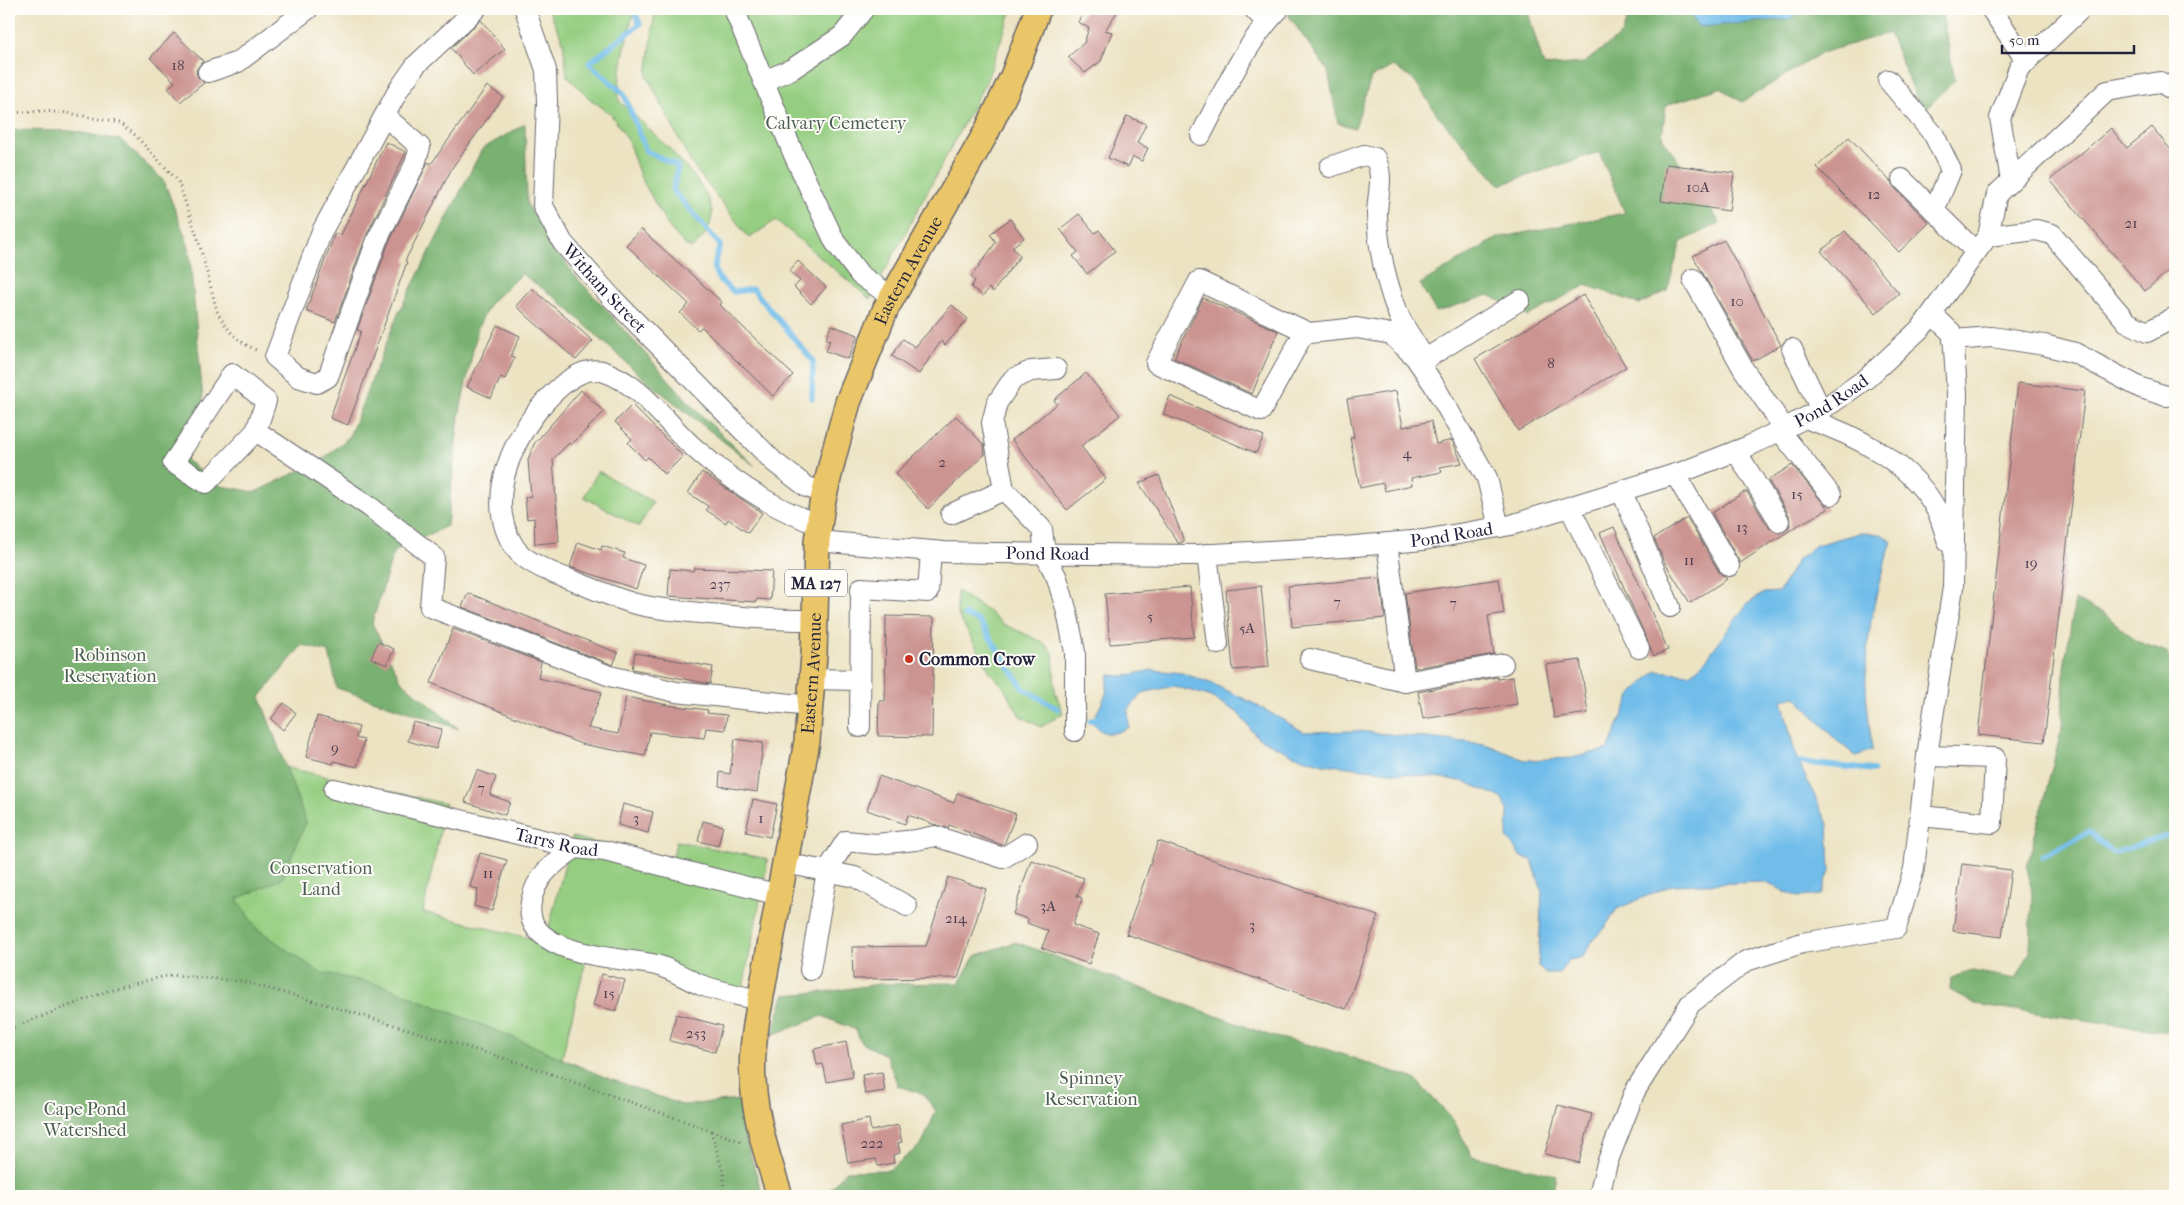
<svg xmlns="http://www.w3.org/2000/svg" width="2184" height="1205" font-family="'IM FELL French Canon',serif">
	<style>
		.green { fill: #95ce81; stroke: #5c785e }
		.forest { fill: #78b16f; stroke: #4d6a55 }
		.water { fill: #71bdea; stroke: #4a7092 }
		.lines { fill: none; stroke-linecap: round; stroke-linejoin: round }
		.stream { stroke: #71bdea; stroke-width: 5.5 }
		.building { fill: #cc9491 }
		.minor-casing { stroke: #69666b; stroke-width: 22 }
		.major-casing { stroke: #69666b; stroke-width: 28 }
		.path { stroke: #69666b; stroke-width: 3; stroke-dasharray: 1 4; stroke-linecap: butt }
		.minor { stroke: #fff; stroke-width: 20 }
		.major { stroke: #eac669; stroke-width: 25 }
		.poi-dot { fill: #c8321e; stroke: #fdfcf7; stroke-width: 2 }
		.labels { text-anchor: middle; stroke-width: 4; stroke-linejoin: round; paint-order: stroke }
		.number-label { font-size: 15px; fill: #4c3e50 }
		.shield { fill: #fdfcf7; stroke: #646373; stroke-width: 1 }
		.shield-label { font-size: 16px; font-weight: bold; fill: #22223b }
		.park-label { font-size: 18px; fill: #4a5e54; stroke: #fdfcf7 }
		.street-label { font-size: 18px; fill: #22223b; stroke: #fdfcf7 }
		.poi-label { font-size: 18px; font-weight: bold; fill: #22223b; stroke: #fdfcf7; text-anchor: start }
	</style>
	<rect width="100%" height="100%" fill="#fdfcf7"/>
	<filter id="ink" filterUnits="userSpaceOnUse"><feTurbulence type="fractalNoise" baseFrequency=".02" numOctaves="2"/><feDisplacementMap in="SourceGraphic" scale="10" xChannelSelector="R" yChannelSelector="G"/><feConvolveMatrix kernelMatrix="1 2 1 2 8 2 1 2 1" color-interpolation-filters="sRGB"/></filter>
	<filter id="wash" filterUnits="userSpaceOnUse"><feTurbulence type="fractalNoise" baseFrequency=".0096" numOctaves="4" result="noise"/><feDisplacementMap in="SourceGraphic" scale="20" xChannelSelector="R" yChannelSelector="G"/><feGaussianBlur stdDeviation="1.12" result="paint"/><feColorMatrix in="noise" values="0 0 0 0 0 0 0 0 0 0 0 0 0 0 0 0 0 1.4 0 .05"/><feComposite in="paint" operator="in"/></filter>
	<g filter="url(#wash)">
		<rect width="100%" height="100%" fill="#ece3c3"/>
		<!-- green -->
		<g class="green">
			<path d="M 548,9 L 636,9 C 629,20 616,87 619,101 C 641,122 715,185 712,216 C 710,230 702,240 692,248 L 685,245 L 668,226 L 640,176 L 627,138 L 610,113 L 590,99 L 567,76 L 563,41 Z"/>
			<polygon points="655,9 1012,9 987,80 870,299 776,220 749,238 691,163 647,76"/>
			<polygon points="598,471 653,502 639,527 584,497"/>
			<polygon points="957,591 988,611 1003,624 1043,642 1053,652 1055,691 1063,713 1041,727 1020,716 1002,685 990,672 957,613"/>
			<polygon points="223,753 446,804 423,912 545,942 572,837 672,862 676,841 768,859 742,993 587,956 561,1062 270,968 216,926"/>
		</g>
		<!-- forest -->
		<g class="forest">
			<polygon points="1295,9 1527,9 1544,66 1584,63 1622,34 1630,9 1941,9 1955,80 1923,112 1889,33 1821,53 1742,102 1720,88 1666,105 1662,137 1720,223 1681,242 1667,291 1640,304 1586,285 1528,316 1489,295 1436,312 1420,284 1497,238 1625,213 1599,152 1500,185 1438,116 1415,81 1393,66 1371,78 1355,128 1338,123 1328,71 1288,15"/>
			<polygon points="525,124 527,204 572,272 698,412 755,466 644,379 556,298 522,274 491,302 478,327 459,416 447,526 394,551 372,623 401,681 459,729 337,688 329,652 302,645 260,697 306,822 282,879 237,899 256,928 319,972 385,986 522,1041 602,1076 682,1105 741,1100 747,1143 763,1196 9,1196 9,131 16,130 71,131 121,140 164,181 189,247 204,411 186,460 221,486 255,492 322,460 349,437 397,316 482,149"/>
			<polygon points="2075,600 2105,614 2136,641 2166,652 2175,664 2175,1033 1974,1004 1950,990 1951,978 1972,971 2016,979 2030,952 2032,892 2027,867 2062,728 2064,668"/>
			<polygon points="1016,942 1271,1036 1323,1048 1415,1079 1454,1121 1472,1156 1556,1175 1552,1196 825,1196 846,1171 889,1170 922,1144 936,1111 923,1094 898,1086 886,1055 861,1043 856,1030 822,1016 772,1035 784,995 833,991 879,984 959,983 975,956"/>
		</g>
		<!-- water -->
		<g class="water">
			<polygon points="1686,9 1802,9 1790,19 1699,27"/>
			<path d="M 1859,533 L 1881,534 L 1892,541 C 1877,583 1867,629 1866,673 C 1865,698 1870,725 1872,750 L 1856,756 L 1836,740 L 1796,697 L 1782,700 L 1796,757 L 1828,824 L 1830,870 L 1821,895 L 1798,897 L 1764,882 L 1672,885 L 1617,909 L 1605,927 L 1593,940 L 1583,957 L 1569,960 L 1559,973 L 1546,973 L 1538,966 L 1542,891 L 1532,860 L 1521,857 L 1507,837 L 1508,813 L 1502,798 L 1465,782 L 1449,779 L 1323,764 L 1293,755 L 1257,737 L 1237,712 L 1209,696 L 1174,686 L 1142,693 L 1128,710 L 1129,727 C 1115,734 1104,738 1093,723 C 1096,713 1101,706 1105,696 C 1108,690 1106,684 1109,675 L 1125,676 L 1152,670 L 1182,673 L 1213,684 L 1253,703 L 1304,732 L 1358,731 L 1485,744 L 1525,760 L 1572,758 L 1608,749 L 1632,693 L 1656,671 L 1689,674 L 1701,666 L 1747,604 L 1764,593 L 1779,592 L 1798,559 L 1816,545 Z"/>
		</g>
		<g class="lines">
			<!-- stream -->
			<g class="stream">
				<path d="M 633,9 L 640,24 L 589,63 L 624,94 L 646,151 L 678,166 L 673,190 L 720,245 C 711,272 712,275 734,292 L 753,289 L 813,361 L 812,398"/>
				<polyline points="964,615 979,621 1023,688 1058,709"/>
				<polyline points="1090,721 1101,716"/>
				<polyline points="1790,761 1873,770"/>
				<polyline points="2043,856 2089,832 2114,853 2175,833"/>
			</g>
		</g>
		<g id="blocks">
			<!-- building -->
			<g class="building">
				<polygon points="1086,9 1119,9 1105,30 1112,32 1101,61 1085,73 1068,57 1084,43 1089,28 1078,22"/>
				<polygon points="481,20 505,49 473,75 451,48"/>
				<polygon points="174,33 203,61 196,70 197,76 204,83 180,102 168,88 175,82 150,58"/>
				<polygon points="487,86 503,97 452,168 405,261 407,262 348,425 330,418 361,331 357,330 388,245 428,162 431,164"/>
				<polygon points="1127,116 1146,124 1137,143 1148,148 1142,161 1133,157 1128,167 1108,158"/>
				<polygon points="2152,127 2175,155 2175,265 2145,291 2050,180 2111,128 2127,148"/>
				<polygon points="1849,137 1890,181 1894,187 1929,223 1899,252 1817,167"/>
				<polygon points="386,142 406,152 366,236 335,322 306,311 335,233 341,235"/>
				<polygon points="1666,164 1734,173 1729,211 1661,201"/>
				<polygon points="1079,214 1095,233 1099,230 1115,251 1087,274 1073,256 1078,252 1060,229"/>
				<polygon points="1010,219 1024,238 1012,247 1020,256 993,292 989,288 983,296 971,287 975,281 971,277 996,242 990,234"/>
				<polygon points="641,229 722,302 720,305 793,375 773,396 702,327 698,330 680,313 689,304 626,245"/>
				<polygon points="1845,231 1899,293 1876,313 1821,251"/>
				<polygon points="1724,240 1781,345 1753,361 1693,256"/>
				<polygon points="798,261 826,287 811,304 794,287 800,281 789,271"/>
				<polygon points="532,288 593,341 576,360 516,306"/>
				<polygon points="1583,295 1626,367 1518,431 1475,359"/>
				<polygon points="1203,298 1278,331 1252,394 1174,358"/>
				<polygon points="952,305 968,319 945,345 941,341 919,374 892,356 903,339 915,347"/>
				<polygon points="497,325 520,336 511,356 515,357 505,379 501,377 491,398 467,387"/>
				<polygon points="831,325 858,335 848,359 826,351 830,340 826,339"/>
				<polygon points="1086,373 1120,415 1081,446 1106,479 1067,510 1012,440 1057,404 1054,400"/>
				<polygon points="2018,383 2085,391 2044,742 1978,735"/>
				<polygon points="581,390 604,412 571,445 569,443 553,459 559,542 535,544 534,518 527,519 525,497 531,496 528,460 534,444"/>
				<polygon points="1396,391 1403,427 1431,421 1436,444 1452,440 1462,463 1440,467 1442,472 1411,478 1412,485 1385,491 1383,483 1360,488 1350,438 1354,437 1347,399"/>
				<polygon points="1170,396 1264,436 1256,453 1163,414"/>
				<polygon points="632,405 683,456 665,474 648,457 645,460 628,443 632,439 615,422"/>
				<polygon points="956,416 984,445 985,454 928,509 895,474"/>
				<polygon points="1792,465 1828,509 1795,527 1740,563 1712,513 1744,492 1747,492 1769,528 1779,533 1785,531 1790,526 1789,515 1768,480"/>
				<polygon points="702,472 762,513 748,533 728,519 726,523 706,510 708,506 688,493"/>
				<polygon points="1159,475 1184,541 1180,543 1178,543 1139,483"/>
				<polygon points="1687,518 1719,572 1727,579 1690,603 1665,563 1654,538"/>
				<polygon points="1614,527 1668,650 1654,656 1600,533"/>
				<polygon points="578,542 601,550 602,546 625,553 623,558 644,565 636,589 570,567"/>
				<polygon points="694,568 772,571 770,600 757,599 756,602 668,596 670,569 693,571"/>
				<polygon points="1380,578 1385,618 1292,627 1288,586"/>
				<polygon points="1499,579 1504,613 1488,616 1494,654 1415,668 1405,593"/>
				<polygon points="1261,586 1269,667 1233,670 1226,590"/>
				<polygon points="1190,587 1194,637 1110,644 1105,594"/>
				<polygon points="468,593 618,653 613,665 462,607"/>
				<polygon points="886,616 934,617 932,737 878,736 879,701 885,701"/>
				<polygon points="453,629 541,662 538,678 602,692 588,728 618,734 626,697 668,705 708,710 707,713 727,715 725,730 706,728 704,738 650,732 645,756 581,744 431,683"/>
				<polygon points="378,642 394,649 387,665 371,658"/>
				<polygon points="635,653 713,667 710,684 632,669"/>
				<polygon points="1580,660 1588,713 1554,718 1546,665"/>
				<polygon points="1497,677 1498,679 1513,677 1517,704 1423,719 1418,692"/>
				<polygon points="284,703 296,713 283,730 271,719"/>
				<polygon points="317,716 359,727 356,738 364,740 357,767 334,761 333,764 306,757"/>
				<polygon points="413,722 442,729 436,749 408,741"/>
				<polygon points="735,739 763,743 757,792 719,786 720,772 730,774"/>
				<polygon points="477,770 496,777 490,795 510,802 505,815 465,802"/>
				<polygon points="879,776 954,803 957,793 1016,814 1005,842 1002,845 949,825 948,828 933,824 908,815 905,824 867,810"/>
				<polygon points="753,799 777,804 770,837 746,832"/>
				<polygon points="623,804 653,812 648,833 618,825"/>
				<polygon points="703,821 723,826 718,846 698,841"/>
				<polygon points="1158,841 1378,916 1346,1009 1126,934"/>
				<polygon points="480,853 507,860 492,911 474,906 478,889 470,887"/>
				<polygon points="1031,860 1084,878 1077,896 1082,898 1073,925 1099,934 1089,964 1042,948 1048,931 1027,923 1028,919 1013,914"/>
				<polygon points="1962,864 2011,870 2002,937 1953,931"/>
				<polygon points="948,877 986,889 958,978 853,979 852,947 926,946"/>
				<polygon points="602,974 625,980 616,1011 593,1005"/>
				<polygon points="676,1014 722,1026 715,1052 670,1041"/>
				<polygon points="846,1042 853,1077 827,1082 823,1064 817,1065 814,1049"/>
				<polygon points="882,1072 885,1091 865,1094 862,1075"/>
				<polygon points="1558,1105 1592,1114 1579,1163 1545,1154"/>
				<polygon points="869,1119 871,1131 898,1125 902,1142 898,1143 900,1153 893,1155 894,1163 878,1166 876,1159 848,1163 841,1125"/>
			</g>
		</g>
	</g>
	<g filter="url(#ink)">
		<use href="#blocks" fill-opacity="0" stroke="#69666b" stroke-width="1"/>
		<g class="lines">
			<defs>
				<g id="minor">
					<path id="s1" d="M 525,9 L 546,70 L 547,102 L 543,206 L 563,243 L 612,298 L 774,462 L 807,487 L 825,493"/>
					<polyline points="734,9 794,155 835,242 860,275 892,297"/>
					<polyline points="1254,9 1266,22"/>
					<polyline points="1991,9 2027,62"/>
					<polyline points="208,72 238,62 308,9"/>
					<polyline points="1888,80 1934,135 1951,170 1934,211"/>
					<polyline points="764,81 792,69 842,36 864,9"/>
					<polyline points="385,116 420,147 415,164 377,240 328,377 317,383 298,377 275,357 322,231 399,89 416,65 476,9"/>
					<path d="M 1201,135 C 1224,91 1245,44 1279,9"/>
					<path d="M 1330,167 L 1364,155 L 1375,158 C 1385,177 1377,195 1377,215 C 1378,248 1387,285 1399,316 C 1405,329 1414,341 1421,353"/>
					<polyline points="1902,179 1976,252"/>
					<polyline points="2011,180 2000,118 2019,68 2081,9"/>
					<polyline points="1988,236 2036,230 2052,234 2127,322 2147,332 2175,317"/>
					<polyline points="1693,279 1744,370 1785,429"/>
					<polyline points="1305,331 1261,411 1156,363 1199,281 1309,333 1357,328 1391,334 1415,357 1434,385 1487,478 1499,527"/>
					<polyline points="1953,340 1992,337 2044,345 2075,353 2141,388 2166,396 2175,395"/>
					<polyline points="1792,349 1821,410"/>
					<polyline points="1419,363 1520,300"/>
					<polygon points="232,374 266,401 256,431 206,483 173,463"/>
					<path d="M 1805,418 C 1854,434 1915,464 1938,513 C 1942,522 1945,533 1948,542"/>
					<polyline points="256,431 370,507 434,557 430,607 610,676 676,692 810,706"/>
					<polyline points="1780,431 1831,495"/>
					<polyline points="1736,451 1779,521"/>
					<polyline points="1675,474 1729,566"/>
					<polyline points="1004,490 992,423 997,403 1013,379 1031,371 1056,369"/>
					<polyline points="1622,492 1670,607"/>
					<polyline points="1570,508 1639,648"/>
					<polyline points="951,514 1004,490 1042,529 1045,554 1057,578 1067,612 1075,652 1075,731"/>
					<path id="s2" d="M 817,541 L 944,552 L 993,553 L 1196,555 L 1344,547 L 1423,540 L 1511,525 L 1682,472 L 1749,446 L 1805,418 L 1832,403 L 1867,378 L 1922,327 L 1976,252 L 1988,236 L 1997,194 L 2107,91 L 2160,82 L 2175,91"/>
					<polyline points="1387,543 1405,682 1503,664"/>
					<polyline points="1207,554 1218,644"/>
					<path d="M 815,620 C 780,621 744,617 709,614 C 685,611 660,610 636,604 C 614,598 592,588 571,580 C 555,574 525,563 515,548 C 479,496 520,421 561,386 C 572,377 587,367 602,371 C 640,383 664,420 692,446 C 729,479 772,509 820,525"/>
					<polyline points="1310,659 1405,682"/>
					<polyline points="812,679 859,680"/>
					<polyline points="860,727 861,588 928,592 931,551"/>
					<path id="s3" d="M 334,789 L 575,848 L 605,851 L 779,895"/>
					<polyline points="1920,816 1992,823 1995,758 1927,756"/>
					<path d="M 575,848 C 554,863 536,875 531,902 C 521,957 622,957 656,965 C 672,969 686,979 701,985 C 720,992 740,995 760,1001"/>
					<polyline points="785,863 855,877 907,906"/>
					<polyline points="810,970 827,871 846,841 876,844 916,840 935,836 1003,858 1027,843"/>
					<polyline points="1599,1196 1607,1163 1635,1091 1690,1004 1746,961 1802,943 1896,928 1914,869 1927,756 1953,587 1957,393 1953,334 1932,314"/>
				</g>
				<g id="major">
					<path id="s4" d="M 780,1196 C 768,1159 755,1119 753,1080 C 751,1059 754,1038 757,1018 L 807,741 L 814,655 L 817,541 L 822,504 L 833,458 L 848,402 L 886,308 L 986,133 L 1013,76 L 1038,9"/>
				</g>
			</defs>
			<!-- minor casing -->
			<use href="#minor" class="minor-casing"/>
			<!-- major casing -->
			<use href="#major" class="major-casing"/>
			<!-- path -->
			<g class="path">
				<path d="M 9,113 L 42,111 L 68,113 L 119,123 L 134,134 L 178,181 L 198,239 L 217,311 C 228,332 237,341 258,351"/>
				<polyline points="9,1029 115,988 171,975 241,981 314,1001 520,1063 743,1142"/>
				<polyline points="711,1131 724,1176 723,1196"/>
			</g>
			<!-- minor -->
			<use href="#minor" class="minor"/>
			<!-- major -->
			<use href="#major" class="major"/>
		</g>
	</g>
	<!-- markers -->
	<circle class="poi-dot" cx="909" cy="659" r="5"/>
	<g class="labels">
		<!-- number labels -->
		<g class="number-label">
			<text x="178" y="70">18</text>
			<text x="1698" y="192">10A</text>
			<text x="1874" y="199">12</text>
			<text x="2131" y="228">21</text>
			<text x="1737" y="306">10</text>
			<text x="1551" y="368">8</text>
			<text x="1407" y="458">4</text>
			<text x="942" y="467">2</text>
			<text x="1797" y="499">15</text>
			<text x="1742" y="532">13</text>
			<text x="1689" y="565">11</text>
			<text x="2031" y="568">19</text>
			<text x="720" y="589">237</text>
			<text x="1337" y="607">7</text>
			<text x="1453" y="608">7</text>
			<text x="1150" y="621">5</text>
			<text x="1247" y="633">5A</text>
			<text x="335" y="753">9</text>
			<text x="481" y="793">7</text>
			<text x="636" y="823">3</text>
			<text x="761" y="823">1</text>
			<text x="488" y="878">11</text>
			<text x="1048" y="911">3A</text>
			<text x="956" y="923">214</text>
			<text x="1252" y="930">3</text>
			<text x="609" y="998">15</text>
			<text x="696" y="1038">253</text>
			<text x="872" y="1148">222</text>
		</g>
		<!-- shield labels -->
		<rect class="shield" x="785" y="569.5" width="62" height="27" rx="4"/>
		<g class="shield-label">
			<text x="816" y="589">MA 127</text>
		</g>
		<!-- park labels -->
		<g class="park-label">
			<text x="836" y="129">Calvary Cemetery</text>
			<text x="110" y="661">Robinson<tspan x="110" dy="21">Reservation</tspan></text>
			<text x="321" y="874">Conservation<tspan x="321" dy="21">Land</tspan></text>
			<text x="1091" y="1084">Spinney<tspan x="1091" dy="21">Reservation</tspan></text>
			<text x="85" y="1115">Cape Pond<tspan x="85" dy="21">Watershed</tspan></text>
		</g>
		<!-- street labels -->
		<g class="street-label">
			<text dy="6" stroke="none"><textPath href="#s4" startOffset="951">Eastern Avenue</textPath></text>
			<text dy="6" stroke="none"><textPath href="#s1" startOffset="304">Witham Street</textPath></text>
			<text dy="6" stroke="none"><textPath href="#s2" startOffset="1041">Pond Road</textPath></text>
			<text dy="6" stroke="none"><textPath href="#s2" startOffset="636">Pond Road</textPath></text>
			<text dy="6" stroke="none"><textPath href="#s2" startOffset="231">Pond Road</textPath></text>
			<text dy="6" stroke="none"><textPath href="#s4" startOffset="531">Eastern Avenue</textPath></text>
			<text dy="6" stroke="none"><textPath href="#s3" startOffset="229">Tarrs Road</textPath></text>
		</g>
		<!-- poi labels -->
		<g class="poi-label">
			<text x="919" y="665">Common Crow</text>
		</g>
	</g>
	<!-- margin -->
	<rect width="2184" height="1205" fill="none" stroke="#fdfcf7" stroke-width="30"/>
	<!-- scale -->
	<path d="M2002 45v8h132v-8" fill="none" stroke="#22223b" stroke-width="2.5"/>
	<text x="2009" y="45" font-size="15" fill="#22223b" stroke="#fdfcf7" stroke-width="4" paint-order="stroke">50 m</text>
</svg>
